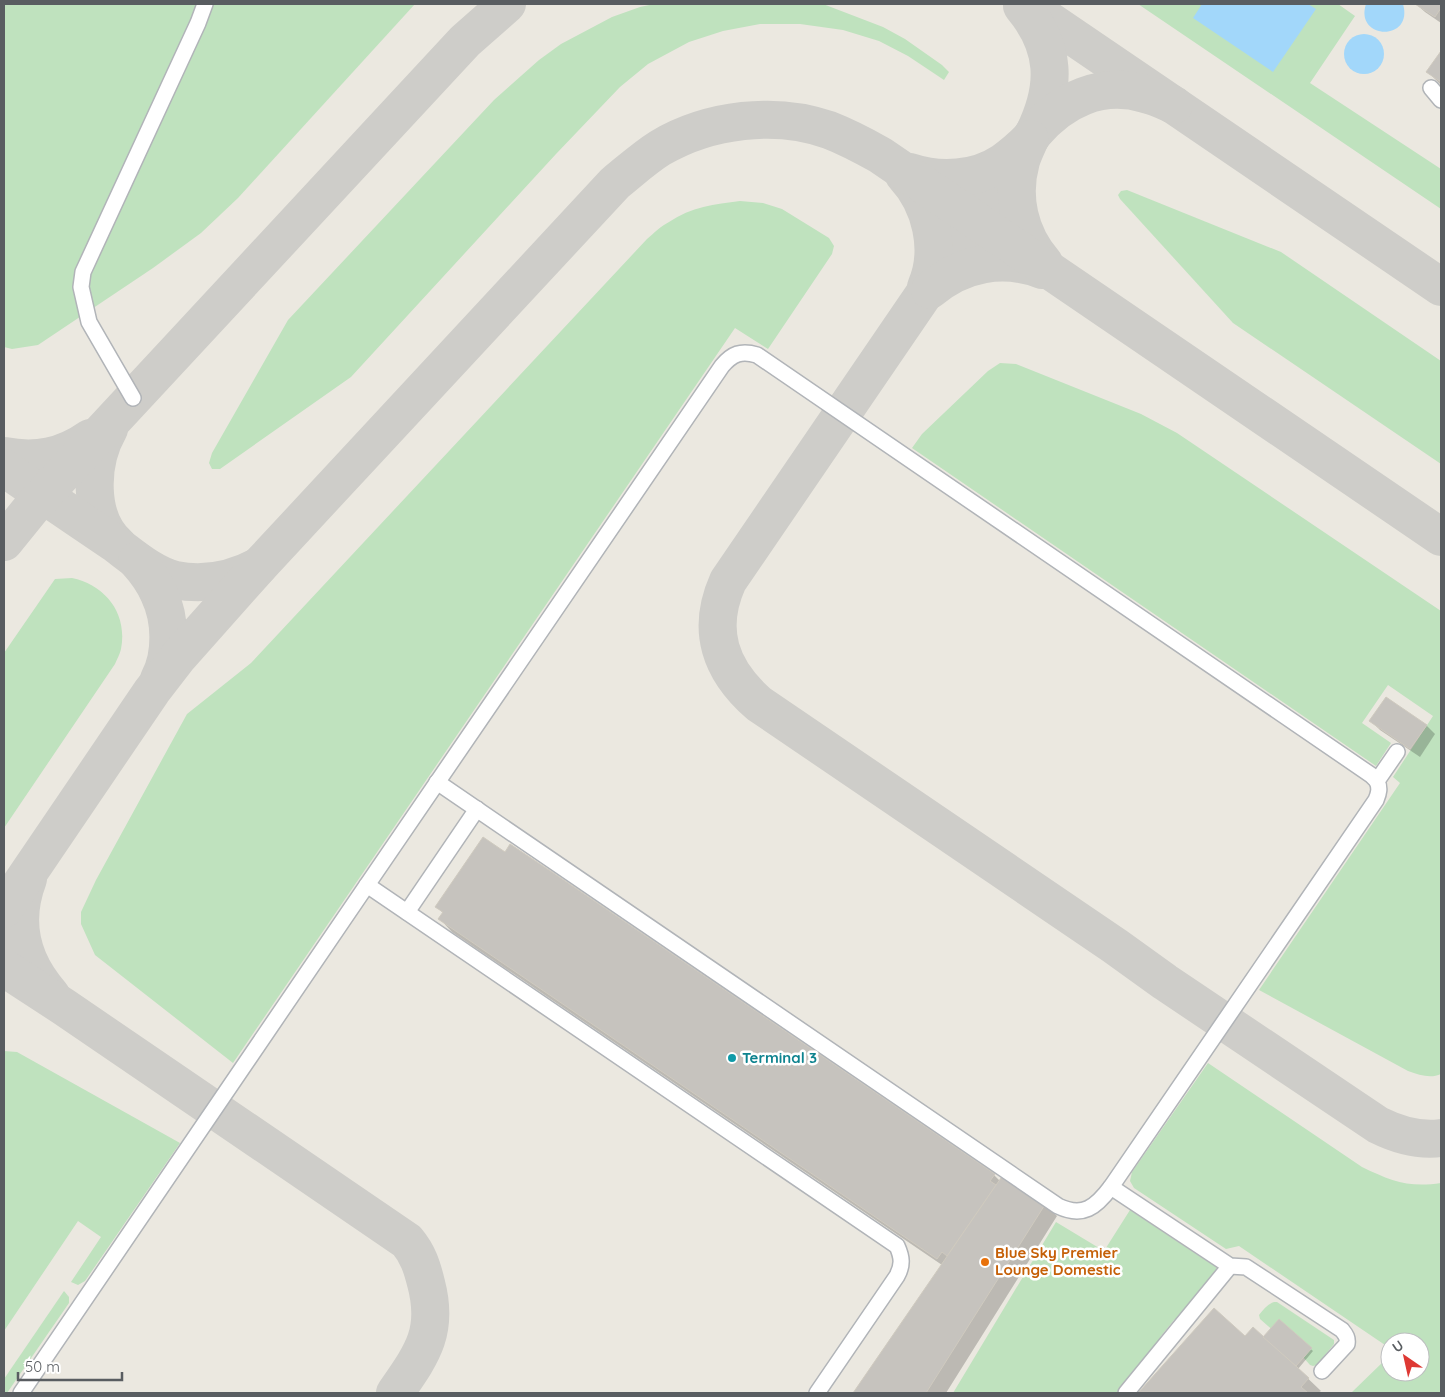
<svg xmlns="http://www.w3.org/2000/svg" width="1445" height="1397" font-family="Quicksand,sans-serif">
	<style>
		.green { fill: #bfe2be; fill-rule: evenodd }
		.water { fill: #a2d7fa }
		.shadow { fill: #0003 }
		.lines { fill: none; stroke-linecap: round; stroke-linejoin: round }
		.taxiway { stroke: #cecdc9; stroke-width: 38 }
		.building { fill: #c6c3be; stroke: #cfcabf }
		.minor-casing { stroke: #b1b4b8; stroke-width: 18 }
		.minor { stroke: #fff; stroke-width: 15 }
		.culture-dot { fill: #0f9aa8; stroke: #fff; stroke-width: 2 }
		.food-dot { fill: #e8710a; stroke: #fff; stroke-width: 2 }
		.labels { text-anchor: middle; stroke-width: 5; stroke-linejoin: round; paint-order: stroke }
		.culture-label { font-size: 15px; font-weight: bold; fill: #0d838f; stroke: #fff; text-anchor: start }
		.food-label { font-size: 15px; font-weight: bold; fill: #c56008; stroke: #fff; text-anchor: start }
	</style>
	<rect width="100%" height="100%" fill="#ebe8e0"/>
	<!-- green -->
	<g class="green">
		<polygon points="4,4 415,4 238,198 201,233 153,268 38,345 12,349 4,347"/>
		<polygon points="654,4 823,4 883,27 905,39 942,65 949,72 944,80 908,56 879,41 843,30 800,24 760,24 723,31 689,42 648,64 620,87 556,154 351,377 220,469 212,469 209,463 212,453 288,320 494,100 539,60 561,44 612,17 640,7"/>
		<polygon points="1138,4 1338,4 1355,16 1310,83 1441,169 1441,209"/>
		<polygon points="1127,190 1281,252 1441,361 1441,464 1233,323 1120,199 1118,195 1121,191"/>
		<path d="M 740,201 L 763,203 L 782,209 L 829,238 L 834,246 L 832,254 L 768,349 L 735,328 L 233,1063 L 95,955 L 81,924 L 81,912 L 96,880 L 187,714 L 251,663 L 647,239 C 654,233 661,226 669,222 C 691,207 715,204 740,201 Z"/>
		<path d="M 1000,363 L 1016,364 L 1141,414 L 1177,433 L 1441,611 L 1441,1074 C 1430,1079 1420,1075 1408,1071 L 1259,990 L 1400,783 L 1393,777 L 1433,716 L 1388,685 L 1362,723 L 1391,743 L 1376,766 L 912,448 L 922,434 L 988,371 Z"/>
		<path d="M 72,578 C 105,585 128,613 121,649 C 120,654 117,659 115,664 L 4,828 L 4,653 L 55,579 Z"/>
		<polygon points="4,1051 17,1052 180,1143 85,1281 78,1285 71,1282 101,1237 78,1221 4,1331"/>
		<path d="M 1208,1063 L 1362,1167 C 1391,1181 1409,1188 1441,1183 L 1441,1393 L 1351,1393 L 1385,1360 L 1388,1355 L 1385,1345 L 1239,1246 L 1226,1249 L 1134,1188 L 1130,1181 L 1132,1172 ZM 1390,1342 L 1420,1342 L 1420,1372 L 1390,1372 Z"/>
		<polygon points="1130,1210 1216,1267 1217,1271 1183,1316 1174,1320 1161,1336 1157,1348 1120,1393 953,1393 1056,1222 1104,1251"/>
		<polygon points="64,1291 69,1297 69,1303 7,1393 4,1393 4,1379"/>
		<path d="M 1274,1302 L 1277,1302 L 1334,1340 L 1334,1344 L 1317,1365 L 1313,1366 L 1310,1365 L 1303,1357 L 1260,1319 L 1259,1315 C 1263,1310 1268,1304 1274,1302 Z"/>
	</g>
	<!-- water -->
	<g class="water">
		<polygon points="1202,4 1308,4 1316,9 1273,72 1193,18"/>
		<path d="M 1366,4 L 1403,4 C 1414,42 1354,40 1366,4 Z"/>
		<circle cx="1364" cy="54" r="20"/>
	</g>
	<!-- shadow -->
	<g class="shadow">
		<polygon points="1416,4 1441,4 1441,23 1425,12"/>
		<polygon points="1441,53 1441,85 1428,72"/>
		<polygon points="1371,721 1426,725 1435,734 1420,757 1380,730"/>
		<polygon points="437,907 994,1175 1000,1181 1045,1204 1057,1216 946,1393 855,1393 942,1265 452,932 440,919 444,914"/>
		<polygon points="1214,1310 1246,1338 1268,1343 1279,1321 1313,1351 1298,1369 1321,1391 1318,1393 1141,1393 1140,1392"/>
	</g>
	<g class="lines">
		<!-- taxiway -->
		<g class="taxiway">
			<polyline points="1025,4 1441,287"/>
			<path d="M 1022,6 C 1056,47 1057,86 1034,133"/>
			<path d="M 1174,105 C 1165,101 1155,96 1145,94 C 1101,81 1062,100 1034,133 L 728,581 C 706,630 720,670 759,704 L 1115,946 L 1165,982 L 1378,1125 C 1398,1135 1418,1141 1441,1138"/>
			<path d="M 910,172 C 940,182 976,180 1003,162 C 1013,155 1022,147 1030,139 C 1027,146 1023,154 1021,161 C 1011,197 1019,234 1044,263"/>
			<path d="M 904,175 C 931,204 942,250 926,287"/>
			<path d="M 930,290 C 962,263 1003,255 1042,270"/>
			<path d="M 109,429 C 90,462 87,518 118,545"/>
			<path d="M 4,456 C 36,462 63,457 90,438"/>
			<path d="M 4,468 C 40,493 77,518 114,543 C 133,557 152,574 175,580 C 206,586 233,580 259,566"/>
			<polyline points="4,542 34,505 465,41 507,4"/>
			<path d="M 137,561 C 146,571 154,582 159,594 C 171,619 172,655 159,679"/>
			<path d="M 28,879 C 12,921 21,961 51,995"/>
			<path d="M 4,909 L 152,691 L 179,656 L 260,565 L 615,183 C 630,171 644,158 660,148 C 709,119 776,111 829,130 C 847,137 864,146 880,155 L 1441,537"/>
			<path d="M 4,968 L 64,1007 L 407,1241 C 418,1254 422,1267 426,1283 C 439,1332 422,1354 395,1393"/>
		</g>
	</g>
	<!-- building -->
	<g class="building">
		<polygon points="1415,4 1441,4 1441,8 1435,17"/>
		<polygon points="1441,51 1441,82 1426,72"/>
		<polygon points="1386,697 1427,725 1410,749 1369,721"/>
		<polygon points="483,837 505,852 510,844 555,874 995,1174 990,1181 996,1185 947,1256 942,1252 937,1259 438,919 443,912 435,907"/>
		<polygon points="1003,1175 1046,1203 926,1393 853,1393"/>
		<polygon points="1214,1308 1245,1336 1253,1327 1309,1378 1301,1387 1308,1393 1139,1392"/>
		<polygon points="1279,1319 1312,1348 1296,1366 1263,1337"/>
	</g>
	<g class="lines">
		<defs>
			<g id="minor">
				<polyline points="1431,88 1441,100"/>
				<polyline points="133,398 89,322 81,287 83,272 198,23 205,4"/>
				<path d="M 437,782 L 1058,1206 C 1083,1218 1096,1207 1111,1187 L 1376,800 C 1379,793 1380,788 1377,781 L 1397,752"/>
				<path d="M 367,885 L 722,366 C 732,354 741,350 757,355 L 1371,775 L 1377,781"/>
				<polyline points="407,912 477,809"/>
				<path d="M 1111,1187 L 1230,1266 L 1246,1267 L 1342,1330 C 1346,1335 1348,1338 1347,1344 L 1322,1371"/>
				<path d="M 21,1393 L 367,885 L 897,1246 C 902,1257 903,1265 897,1276 L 817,1393"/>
				<polyline points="1126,1393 1230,1266"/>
			</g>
		</defs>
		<!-- minor casing -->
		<use href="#minor" class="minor-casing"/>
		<!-- minor -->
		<use href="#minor" class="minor"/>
	</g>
	<!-- markers -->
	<circle class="culture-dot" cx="732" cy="1058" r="5"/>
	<circle class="food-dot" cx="985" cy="1262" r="5"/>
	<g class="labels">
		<!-- culture labels -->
		<g class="culture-label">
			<text x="742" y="1063">Terminal 3</text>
		</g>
		<!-- food labels -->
		<g class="food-label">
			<text x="995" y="1258">Blue Sky Premier<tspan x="995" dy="17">Lounge Domestic</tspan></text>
		</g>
	</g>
	<!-- border -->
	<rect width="1445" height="1397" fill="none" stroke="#595d61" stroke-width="10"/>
	<!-- north arrow -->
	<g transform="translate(1405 1357) rotate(326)"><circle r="24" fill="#ffffff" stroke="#bdbec0"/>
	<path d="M0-4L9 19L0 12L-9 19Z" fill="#de3934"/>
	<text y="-8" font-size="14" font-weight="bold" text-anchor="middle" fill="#595d61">U</text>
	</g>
	<!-- scale -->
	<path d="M18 1372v8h104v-8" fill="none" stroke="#595d61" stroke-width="2.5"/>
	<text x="25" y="1372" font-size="15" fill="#595d61" stroke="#ffffff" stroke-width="4" paint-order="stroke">50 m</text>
</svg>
